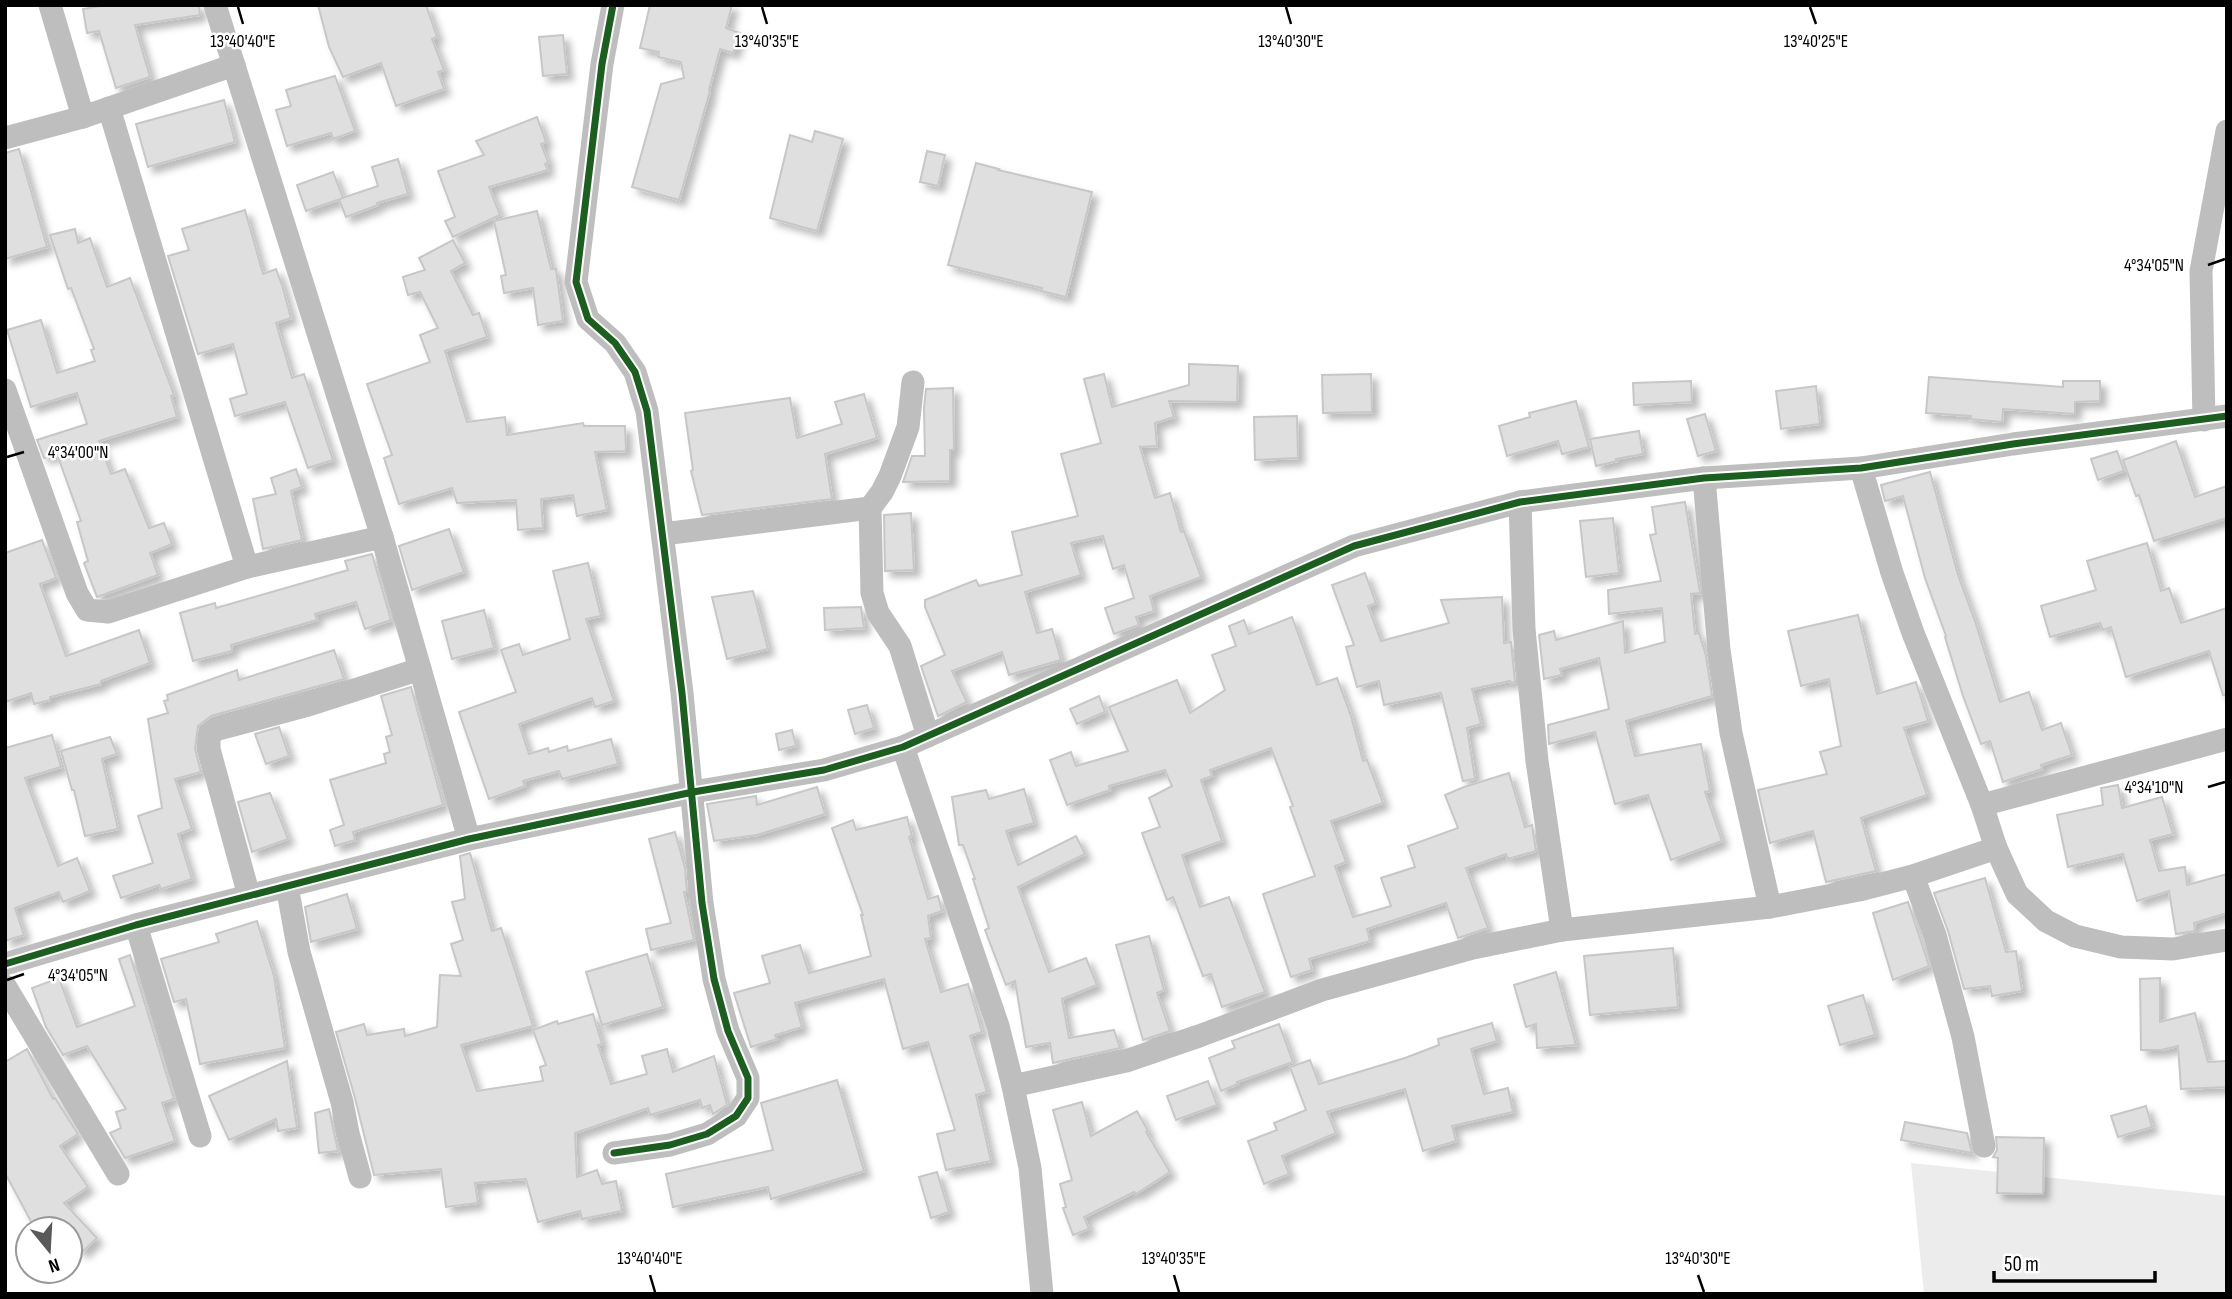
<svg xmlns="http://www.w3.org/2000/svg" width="2232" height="1299" font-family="'Sofia Sans Condensed',sans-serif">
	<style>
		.green { fill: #ececec }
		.building { fill: #dfdfdf; stroke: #c7c7c7; stroke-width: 2; filter: url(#shadow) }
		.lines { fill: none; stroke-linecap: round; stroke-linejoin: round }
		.street { stroke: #bebebe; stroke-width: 23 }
		.cycleway-casing { stroke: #fff; stroke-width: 11 }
		.cycleway { stroke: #1b5e20; stroke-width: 7 }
		.ticks { fill: none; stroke: #000; stroke-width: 2.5 }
		.ticks-label { font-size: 18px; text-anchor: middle; fill: #000; stroke: #fff; stroke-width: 5; stroke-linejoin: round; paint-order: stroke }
	</style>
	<defs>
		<filter id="shadow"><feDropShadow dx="6" dy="6" stdDeviation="3.5" flood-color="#0004"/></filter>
	</defs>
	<rect width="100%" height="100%" fill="#fff"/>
	<!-- green -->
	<polygon class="green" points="1911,1163 2227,1196 2227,1294 1924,1294"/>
	<!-- building -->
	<g class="building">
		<polygon points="106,5 199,5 200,15 135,25 150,77 116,88 99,31 87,33 83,9"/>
		<polygon points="318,5 426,5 437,37 432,39 444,70 438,72 444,89 396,106 381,63 343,77 329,47"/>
		<polygon points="650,5 732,5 726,28 740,33 733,53 720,49 709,90 710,91 679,200 632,187 661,84 684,78 681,62 658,57 659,52 640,48"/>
		<polygon points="563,35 567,74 543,76 539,37"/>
		<polygon points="335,76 355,131 333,139 331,133 287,146 276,110 291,106 286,90"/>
		<polygon points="224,100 235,142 148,167 136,124"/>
		<polygon points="537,117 546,142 541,144 548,162 545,164 548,170 489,187 500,215 453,237 445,221 455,217 438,171 484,155 476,141"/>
		<polygon points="815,131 843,139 817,231 770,218 790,135 812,142"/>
		<polygon points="19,149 47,247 5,259 5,153"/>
		<polygon points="927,151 945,155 938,186 920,182"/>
		<polygon points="398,159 408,194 377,203 378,205 346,217 339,199 378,186 372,167"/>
		<polygon points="976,163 999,169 998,170 1092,192 1066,297 1041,291 1042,288 948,265"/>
		<polygon points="333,172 343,198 306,211 297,185"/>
		<polygon points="245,210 263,274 276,269 282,285 291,318 276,323 292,378 304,374 333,460 308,468 285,402 235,416 230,399 247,394 233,344 198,354 168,256 189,250 182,229"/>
		<polygon points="537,211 551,269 556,269 563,321 538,325 533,288 504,293 501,276 506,275 494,221"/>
		<polygon points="75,229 78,243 90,238 107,287 130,278 174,395 171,396 177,417 99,441 111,474 125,469 149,528 164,523 172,544 150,553 158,575 97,597 84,563 88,561 77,522 81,521 57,454 44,458 37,440 87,424 77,393 31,407 7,330 41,320 57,373 95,361 91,350 94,349 71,288 68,289 50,235"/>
		<polygon points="453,240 465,263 451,271 473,315 479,313 487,337 445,351 467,422 505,417 507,435 583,423 584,426 625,426 626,451 595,452 607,510 577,516 573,495 541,499 543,528 518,530 516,500 457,503 452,488 399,504 384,458 392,455 367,384 430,362 420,335 438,328 420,292 408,295 403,277 425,270 419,258"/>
		<polygon points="1189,364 1238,366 1237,402 1169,401 1174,417 1155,423 1157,446 1140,447 1155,498 1170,493 1181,532 1184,531 1201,577 1150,596 1154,611 1136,617 1139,625 1114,634 1105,608 1134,598 1124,565 1113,569 1103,536 1071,543 1081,575 1025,592 1037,633 1052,629 1061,660 1009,675 1002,652 952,671 967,702 938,716 921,666 945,655 925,607 925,600 976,580 979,586 1022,575 1012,532 1078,516 1061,454 1101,443 1084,379 1104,374 1112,407 1189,385"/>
		<polygon points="1371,374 1372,412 1323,413 1322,375"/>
		<polygon points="1929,377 2063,387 2063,381 2100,381 2100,401 2075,402 2075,414 2003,409 2002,422 1970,419 1971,416 1926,413"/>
		<polygon points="1691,381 1692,402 1634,405 1633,383"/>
		<polygon points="1816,386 1820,424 1781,429 1776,391"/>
		<polygon points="953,388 954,450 950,450 950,481 903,482 912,456 925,456 924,408 926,389"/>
		<polygon points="864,394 877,438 825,454 832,499 702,515 691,471 693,470 685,413 790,398 797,438 842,424 835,402"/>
		<polygon points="1576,401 1589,447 1562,454 1558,441 1507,456 1499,426 1530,417 1529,413"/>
		<polygon points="1705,414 1716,451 1698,456 1687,419"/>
		<polygon points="1297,416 1298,458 1255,460 1254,417"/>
		<polygon points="1639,431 1643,454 1616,459 1617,461 1596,466 1590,439"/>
		<polygon points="2176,441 2195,497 2227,486 2227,518 2154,541 2139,495 2136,496 2123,460"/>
		<polygon points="2117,451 2124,471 2098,480 2091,459"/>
		<polygon points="296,469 302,487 291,491 302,540 263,549 253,499 276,494 271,478"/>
		<polygon points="1930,472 1958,575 1976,624 2000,702 2029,692 2042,730 2061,723 2072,755 2041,765 2042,769 2003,782 1990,741 1981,744 1963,696 1945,637 1946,636 1925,578 1903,496 1885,501 1881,485"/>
		<polygon points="1685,502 1700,593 1691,594 1695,634 1699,633 1706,656 1712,696 1626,721 1635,756 1701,744 1710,791 1705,792 1722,841 1671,860 1648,795 1615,804 1595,732 1549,744 1548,725 1609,709 1599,658 1560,669 1562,675 1544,679 1539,635 1554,631 1556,640 1623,621 1625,653 1665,642 1662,608 1609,614 1608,590 1661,581 1650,535 1656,534 1652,507"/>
		<polygon points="911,513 914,570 885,571 884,515"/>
		<polygon points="1613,518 1619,573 1586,577 1580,521"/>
		<polygon points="449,529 464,572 412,590 399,546"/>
		<polygon points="42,540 56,578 40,584 66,656 139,630 150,663 101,681 101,684 50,697 50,700 34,704 31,693 5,702 5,553"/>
		<polygon points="2147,543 2161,591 2169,588 2181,623 2227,608 2227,695 2223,695 2209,651 2126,677 2111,627 2103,630 2100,623 2050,637 2041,606 2096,590 2087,561"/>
		<polygon points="372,554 391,620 365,629 356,602 315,614 317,620 231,645 232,651 193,661 180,613 215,603 216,608 348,570 345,561"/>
		<polygon points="588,563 601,616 586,619 614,701 595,707 592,698 519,724 529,754 548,748 549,752 567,746 568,751 611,739 618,764 562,779 559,771 523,781 525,786 489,799 459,712 516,692 501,650 519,644 523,655 570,639 553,571"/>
		<polygon points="1365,573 1376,603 1368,606 1381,641 1449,623 1441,600 1502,597 1504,643 1511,642 1515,682 1511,683 1510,681 1472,689 1481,724 1467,728 1475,779 1463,781 1441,693 1384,705 1379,681 1357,687 1346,647 1354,645 1332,585"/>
		<polygon points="753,591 768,649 727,659 712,597"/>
		<polygon points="861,607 864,628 825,630 824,608"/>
		<polygon points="484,610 494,648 452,659 442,621"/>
		<polygon points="1858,615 1877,694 1916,682 1928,721 1904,728 1927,795 1861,818 1876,871 1826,882 1813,831 1770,843 1758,790 1827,774 1820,752 1841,746 1829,679 1801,686 1788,631"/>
		<polygon points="1292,617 1317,685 1337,678 1351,716 1363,761 1367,760 1383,803 1331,821 1346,862 1335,866 1353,917 1391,906 1381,878 1415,867 1408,846 1458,828 1445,795 1464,787 1509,773 1525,827 1532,825 1536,851 1508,859 1506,854 1466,868 1488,928 1458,938 1446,903 1367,929 1370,941 1309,959 1312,970 1291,977 1263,894 1315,876 1290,807 1293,806 1271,748 1210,770 1212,776 1201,780 1222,841 1182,855 1200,907 1229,897 1265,992 1222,1007 1211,974 1203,976 1173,897 1167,900 1142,833 1160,827 1149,798 1172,786 1165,770 1109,786 1110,790 1067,805 1050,760 1071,752 1076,766 1128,751 1109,707 1177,680 1190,713 1225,690 1212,655 1236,646 1229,626 1244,620 1249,634"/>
		<polygon points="334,650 344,679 211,716 198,726 195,749 201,772 175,779 192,829 178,834 192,879 161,889 159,885 121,898 113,876 153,863 138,816 162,808 148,719 168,713 164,701 168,700 167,695 237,670 239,680"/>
		<polygon points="411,687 443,805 353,832 355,840 335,846 330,830 344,825 330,780 386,763 384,754 390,752 386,737 392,735 381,696"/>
		<polygon points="1099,696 1105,712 1077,724 1070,709"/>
		<polygon points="867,705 874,728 855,734 848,710"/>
		<polygon points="279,727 289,756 266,764 255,734"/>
		<polygon points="792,730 796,746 779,750 776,734"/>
		<polygon points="52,735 61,767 25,778 58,866 77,858 90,891 63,902 59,892 15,908 24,935 5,941 5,748"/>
		<polygon points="110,737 117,754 102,759 118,829 85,836 74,790 72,790 61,751"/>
		<polygon points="2118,785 2122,808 2162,797 2173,834 2150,840 2159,871 2185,867 2187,885 2227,874 2227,913 2194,923 2195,931 2176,934 2169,891 2137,901 2123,854 2068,867 2057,815 2103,805 2101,788"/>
		<polygon points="817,787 825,814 757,835 714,841 707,804 756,796 757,805"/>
		<polygon points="1024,789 1034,823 1006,831 1018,865 1076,836 1085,854 1018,887 1049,972 1086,958 1097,985 1062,999 1069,1038 1114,1030 1120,1048 1053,1063 1050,1043 1026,1047 1015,981 1006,985 985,930 989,928 973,879 975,879 963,845 959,845 952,797 986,790 989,799"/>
		<polygon points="270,793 288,839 252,852 238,802"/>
		<polygon points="907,817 912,836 909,837 928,899 938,896 942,911 928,916 931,938 925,939 941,992 968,984 982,1032 970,1036 987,1092 976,1095 991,1161 946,1170 937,1134 955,1130 928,1042 903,1049 884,979 795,1003 802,1027 775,1035 777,1039 751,1047 734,993 770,983 762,956 800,945 809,973 871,956 861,915 863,915 832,828 853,820 856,830"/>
		<polygon points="675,832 685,868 687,892 684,892 694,940 651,950 646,929 671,923 649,839"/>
		<polygon points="470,853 492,931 501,928 533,1026 461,1045 477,1091 543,1081 540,1067 546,1065 533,1030 557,1021 558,1024 593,1014 602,1044 598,1045 611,1084 647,1074 642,1056 667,1049 673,1072 714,1056 727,1105 713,1114 710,1105 702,1108 700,1100 650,1115 648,1108 575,1133 577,1177 597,1170 602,1184 616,1181 622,1211 582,1219 580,1211 538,1222 526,1179 475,1183 478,1203 446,1207 441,1169 374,1175 355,1098 336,1032 364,1024 367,1035 404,1029 405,1036 437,1027 440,975 461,976 451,944 463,940 452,902 465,899 460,856"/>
		<polygon points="1985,878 2006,952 2016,951 2022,991 1992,996 1990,986 1964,989 1948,931 1934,893"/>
		<polygon points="347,894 357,929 311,942 305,907"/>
		<polygon points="1908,902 1929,966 1893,980 1873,913"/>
		<polygon points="257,921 274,976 285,1048 200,1064 186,999 174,1002 161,959 219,942 216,934"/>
		<polygon points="1149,936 1164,990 1157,993 1170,1031 1143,1040 1116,945"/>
		<polygon points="1673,948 1678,1007 1590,1015 1584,956"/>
		<polygon points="647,954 663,1007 602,1025 586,972"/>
		<polygon points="130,955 174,1099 162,1103 175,1141 125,1158 110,1133 121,1128 116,1112 126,1109 87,1046 63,1055 46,1027 32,988 59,978 77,1027 135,1006 119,959"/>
		<polygon points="1556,972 1576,1045 1537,1048 1536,1024 1526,1027 1514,985"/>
		<polygon points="2160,978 2160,1022 2195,1013 2208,1062 2226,1061 2227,1087 2181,1089 2178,1046 2161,1050 2141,1050 2140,979"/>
		<polygon points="1863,995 1875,1035 1840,1045 1828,1006"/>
		<polygon points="1492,1023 1497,1041 1471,1049 1484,1094 1508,1088 1513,1112 1452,1126 1456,1141 1423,1151 1405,1089 1327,1112 1336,1133 1282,1156 1289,1174 1264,1184 1248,1141 1277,1130 1274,1123 1306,1110 1290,1067 1310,1060 1319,1084 1405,1058 1439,1045 1438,1039"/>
		<polygon points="1279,1024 1293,1062 1237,1082 1238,1084 1221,1091 1209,1058 1235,1048 1232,1041"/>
		<polygon points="27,1049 53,1099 55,1098 78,1134 60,1146 88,1187 64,1203 97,1238 82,1252 70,1239 70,1229 35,1229 5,1173 5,1062"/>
		<polygon points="287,1061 297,1128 278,1131 276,1119 229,1140 209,1096"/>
		<polygon points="837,1080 864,1171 771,1199 768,1187 673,1207 666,1174 773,1150 761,1103"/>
		<polygon points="1208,1081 1217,1105 1176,1120 1167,1096"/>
		<polygon points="1082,1102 1091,1136 1137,1111 1148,1131 1146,1132 1170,1172 1136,1194 1134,1192 1084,1217 1089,1229 1073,1235 1063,1208 1066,1207 1060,1184 1072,1180 1053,1110"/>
		<polygon points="2146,1106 2152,1127 2118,1137 2111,1116"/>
		<polygon points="329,1109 338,1151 319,1153 315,1113"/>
		<polygon points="1905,1122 1967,1133 1972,1153 1901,1140"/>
		<polygon points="1996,1137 2044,1138 2043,1194 1997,1193 1998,1158 1993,1157 1997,1150"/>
		<polygon points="937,1172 949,1212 931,1218 919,1177"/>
	</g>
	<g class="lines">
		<!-- street -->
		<g class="street">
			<polyline points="50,5 83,117"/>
			<polyline points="215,5 382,537 469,839"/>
			<polyline points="613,5 602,64 576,282 588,319 615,343 635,372 647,411 682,693 702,903 714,979 728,1031 748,1078 748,1098 736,1116 707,1134 670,1145 614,1153"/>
			<polyline points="109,108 247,567"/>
			<polyline points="5,138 83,117 234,65"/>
			<polyline points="5,390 77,593 87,610 108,612 247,567 382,537"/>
			<polyline points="2204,420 2201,271 2227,131"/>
			<polyline points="1861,468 1892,573 1913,633 1982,805 1996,848 2017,894 2046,921 2075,936 2121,947 2173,949 2227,940"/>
			<polyline points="1704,478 1719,650 1731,733 1770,907"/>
			<polyline points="1520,502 1524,629 1537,761 1562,930"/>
			<polyline points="870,508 872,593 878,613 900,646 928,736"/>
			<polyline points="663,534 870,508 882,492 890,476 908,427 913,382"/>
			<polyline points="903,747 998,1026 1013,1086 1030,1168 1042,1294"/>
			<polyline points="1982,805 2227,739"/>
			<polyline points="1913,876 1935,935 1963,1037 1984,1146"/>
			<polyline points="287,886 299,952 342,1102 348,1133 360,1177"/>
			<polyline points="249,896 209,749 209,737 215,730 305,706 420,669"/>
			<polyline points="136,925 200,1136"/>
			<polyline points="5,964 136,925 469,839 693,792 824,770 903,747 1354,546 1520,502 1704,478 1861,468 2013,444 2227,416"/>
			<polyline points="5,986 118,1174"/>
			<polyline points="1013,1086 1126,1061 1199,1036 1322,990 1473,948 1562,930 1770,907 1859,890 1913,876 1996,848"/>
		</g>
		<defs>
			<g id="cycleway">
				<polyline points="613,5 602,64 576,282 588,319 615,343 635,372 647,411 682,693 702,903 714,979 728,1031 748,1078 748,1098 736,1116 707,1134 670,1145 614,1153"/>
				<polyline points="5,964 136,925 469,839 693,792 824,770 903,747 1354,546 1520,502 1704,478 1861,468 2013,444 2227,416"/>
			</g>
		</defs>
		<!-- cycleway casing -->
		<use href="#cycleway" class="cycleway-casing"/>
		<!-- cycleway -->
		<use href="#cycleway" class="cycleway"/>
	</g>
	<!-- ticks -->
	<path class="ticks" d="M 238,7 L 243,24M 762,7 L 767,24M 1286,7 L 1291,24M 1810,7 L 1816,24M 2208,265 L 2225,259M 7,457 L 24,452M 2208,787 L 2225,782M 7,980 L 24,974M 650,1275 L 655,1292M 1174,1275 L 1179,1292M 1698,1275 L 1704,1292"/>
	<g class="ticks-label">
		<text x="243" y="47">13°40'40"E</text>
		<text x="767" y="47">13°40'35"E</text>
		<text x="1291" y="47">13°40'30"E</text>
		<text x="1816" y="47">13°40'25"E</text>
		<text x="2154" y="271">4°34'05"N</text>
		<text x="78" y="458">4°34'00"N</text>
		<text x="2154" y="793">4°34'10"N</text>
		<text x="78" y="981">4°34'05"N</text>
		<text x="650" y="1264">13°40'40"E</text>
		<text x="1174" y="1264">13°40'35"E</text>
		<text x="1698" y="1264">13°40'30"E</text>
	</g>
	<!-- border -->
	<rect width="2232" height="1299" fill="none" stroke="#000000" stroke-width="14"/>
	<!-- north arrow -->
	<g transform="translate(49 1250) rotate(162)"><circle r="33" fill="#ffffff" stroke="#999999" stroke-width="2"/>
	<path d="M0-5L12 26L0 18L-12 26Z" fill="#595959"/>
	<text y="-10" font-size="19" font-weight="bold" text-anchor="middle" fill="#000000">N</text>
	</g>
	<!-- scale -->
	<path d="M1994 1271v10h161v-10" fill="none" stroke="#000000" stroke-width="3.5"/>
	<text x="2004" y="1271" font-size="21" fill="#000000" stroke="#ffffff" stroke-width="5" paint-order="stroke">50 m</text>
</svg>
